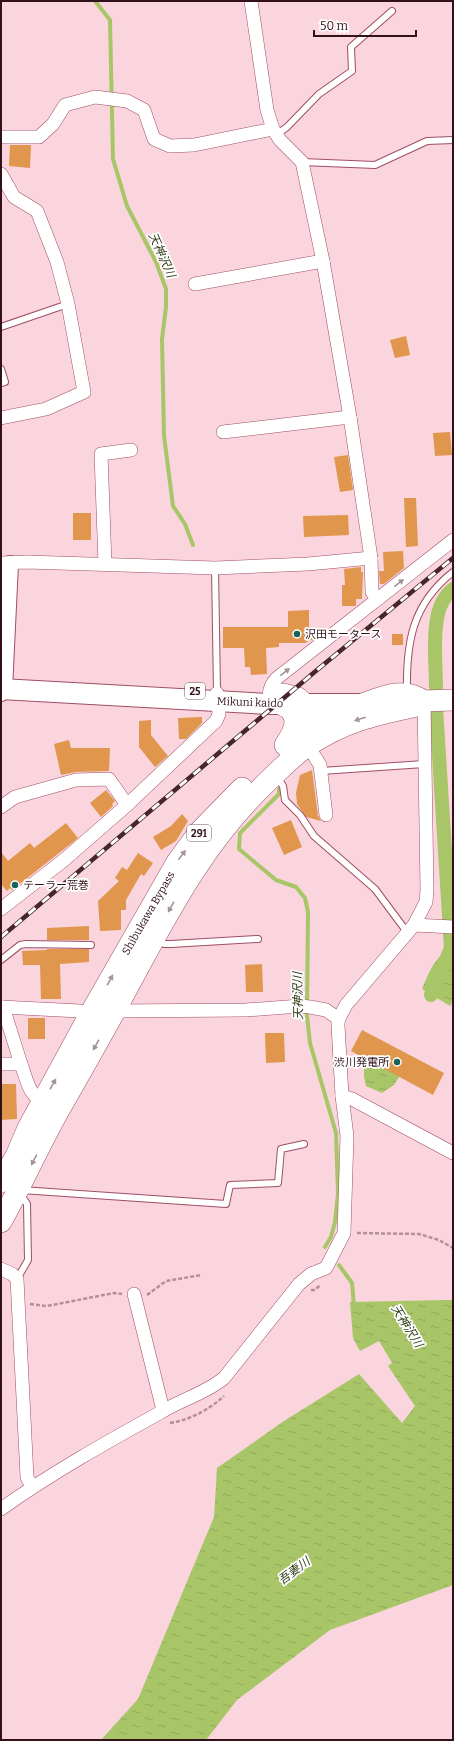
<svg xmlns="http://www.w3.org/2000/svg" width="454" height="1741" font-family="Bitter,'Noto Sans JP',serif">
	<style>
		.water { fill: url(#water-ripples) }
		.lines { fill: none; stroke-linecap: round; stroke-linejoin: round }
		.stream { stroke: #a8c668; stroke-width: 4 }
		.canal { stroke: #a8c668; stroke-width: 14 }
		.building { fill: #e0964c }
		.service-casing { stroke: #9f4e65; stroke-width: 8 }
		.minor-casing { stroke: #9f4e65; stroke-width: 14 }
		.tertiary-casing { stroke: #9f4e65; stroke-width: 18 }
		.primary-casing { stroke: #9f4e65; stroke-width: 22 }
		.trunk-casing { stroke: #9f4e65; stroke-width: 22 }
		.path { stroke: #b38f98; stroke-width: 2.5; stroke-dasharray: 4 2; stroke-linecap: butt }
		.service { stroke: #fff; stroke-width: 6 }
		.minor { stroke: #fff; stroke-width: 13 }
		.tertiary { stroke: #fff; stroke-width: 16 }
		.primary { stroke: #fff; stroke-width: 20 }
		.trunk { stroke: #fff; stroke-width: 21 }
		.rail-casing { stroke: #47252e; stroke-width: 4.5 }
		.rail { stroke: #fff; stroke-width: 3; stroke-dasharray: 9; stroke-linecap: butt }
		.oneway { fill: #a39498 }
		.poi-dot { fill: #18635a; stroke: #fff; stroke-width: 1.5 }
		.labels { text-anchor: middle; stroke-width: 3.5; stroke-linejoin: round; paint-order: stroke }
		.shield { fill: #fff; stroke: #70585f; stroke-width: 1 }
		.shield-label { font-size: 10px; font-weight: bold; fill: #32111a }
		.poi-label { font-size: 11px; fill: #32111a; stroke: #fff; text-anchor: start }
		.street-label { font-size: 11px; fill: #32111a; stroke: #fff }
		.water-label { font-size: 12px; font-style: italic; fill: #344019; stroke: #fff }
	</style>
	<defs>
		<pattern id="water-ripples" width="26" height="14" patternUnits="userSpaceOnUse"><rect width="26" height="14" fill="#a8c668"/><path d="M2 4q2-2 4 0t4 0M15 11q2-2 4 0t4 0" fill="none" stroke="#91a95a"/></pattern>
	</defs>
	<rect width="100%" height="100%" fill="#fbd5dd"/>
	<!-- water -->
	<g class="water">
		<path d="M 451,948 L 453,948 L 453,1000 L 450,1006 L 422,989 C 430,971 433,959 451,948 Z"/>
		<polygon points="364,1056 401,1074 394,1085 382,1093 366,1086 364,1076"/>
		<polygon points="445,1300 453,1300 453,1585 330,1630 237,1700 206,1740 101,1740 138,1699 214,1517 217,1468 284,1421 359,1374 402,1423 415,1406 388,1366 392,1363 379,1341 360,1351 353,1338 350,1302"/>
	</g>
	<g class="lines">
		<!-- stream -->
		<g class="stream">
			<polyline points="95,1 110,20 113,159 127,206 156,262 166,289 166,307 162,339 164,436 173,506 185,524 193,545"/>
			<polyline points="279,789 279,794 240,833 239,849 276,880 296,887 305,898 308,912 307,1016 310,1043 336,1133 338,1194 335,1222 331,1237 325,1247"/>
			<polyline points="339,1265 352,1283 354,1306"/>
		</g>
		<!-- canal -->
		<g class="canal">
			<path d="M 436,687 C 436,664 431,620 443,601 C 445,597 449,592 453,589"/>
			<polyline points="431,995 451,948 436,707"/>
		</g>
	</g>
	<!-- building -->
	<g class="building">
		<polygon points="10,145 31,145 30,168 9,166"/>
		<polygon points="406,336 410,355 395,358 390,340"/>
		<polygon points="450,432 452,455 435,456 433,433"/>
		<polygon points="348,455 353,490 340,492 334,457"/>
		<polygon points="404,498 416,498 418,546 406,547"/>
		<rect x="73" y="513" width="18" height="27"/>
		<polygon points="348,515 349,535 304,537 303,516"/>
		<polygon points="403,551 404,568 384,584 380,584 379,571 384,571 383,552"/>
		<polygon points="361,567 361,572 363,572 362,599 356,599 356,606 342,606 342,585 345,585 344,569"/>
		<polygon points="309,610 309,627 314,627 313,639 305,643 279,643 279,647 266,648 267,674 251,675 250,667 245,667 244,648 223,648 223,627 288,627 288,611"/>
		<rect x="392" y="634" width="11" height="11"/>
		<polygon points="202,717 202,723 186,739 179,739 178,718"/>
		<polygon points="151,720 151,735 168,756 155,767 139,747 139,721"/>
		<polygon points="69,740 71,748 110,748 109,771 76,772 61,775 54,744"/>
		<polygon points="312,770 318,816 321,821 306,817 297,804 296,793 300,775"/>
		<polygon points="106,790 115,801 112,804 113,806 101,817 90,803"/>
		<polygon points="182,814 188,821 176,841 161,850 153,837 171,826"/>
		<polygon points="291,820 302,847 284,855 272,828"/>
		<polygon points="66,823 78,838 12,890 10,888 7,891 1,884 1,852 8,861 30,843 34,848"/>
		<polygon points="138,853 153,863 144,876 141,874 126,900 126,910 121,910 121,930 100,931 98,901 119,881 115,878 122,867 127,870"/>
		<polygon points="89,926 89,940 47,940 47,928"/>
		<polygon points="47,949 89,949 89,962 60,964 61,999 41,999 40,965 23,965 22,951 47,950"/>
		<polygon points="262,964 263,992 246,992 245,965"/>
		<rect x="28" y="1018" width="17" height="21"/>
		<polygon points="362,1030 444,1073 433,1095 351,1051"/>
		<polygon points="265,1033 284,1033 285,1062 266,1063"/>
		<polygon points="1,1084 16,1084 17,1119 1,1120"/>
	</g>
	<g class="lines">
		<defs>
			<g id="service">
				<polyline points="276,135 287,127 319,94 352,71 351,47 392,11"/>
				<polyline points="302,162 375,165 427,141 453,140"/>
				<polyline points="1,327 68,304"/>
				<polyline points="1,369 5,382 1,383"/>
				<polyline points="215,568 217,692"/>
				<path d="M 407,692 C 406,643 412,604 453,572"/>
				<polyline points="321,771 424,764"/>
				<polyline points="277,777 283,786 285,800 300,815 314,836 375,889 407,932"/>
				<polyline points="157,940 164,944 171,944 258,939"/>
				<polyline points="1,960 20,945 26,944 91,945"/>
				<polyline points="21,1190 226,1204 230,1185 278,1183 281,1149 304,1144"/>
				<polyline points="17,1279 28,1260 27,1204 21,1195"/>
			</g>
			<g id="minor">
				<polyline points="251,1 267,110 273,129 280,140 302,162 323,261 350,417 371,558 372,592 378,599"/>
				<polyline points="1,137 39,137 53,124 65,105 95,97 127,101 144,110 154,139 170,146 194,145 273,129"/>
				<polyline points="1,174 14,197 37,211 57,262 68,304 84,392 46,409 1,418"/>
				<polyline points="195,284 323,261"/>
				<polyline points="223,432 350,417"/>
				<polyline points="1,563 27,562 215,568 308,564 371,558"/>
				<polyline points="105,564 101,454 131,450"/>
				<path d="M 269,704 C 269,693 269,686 277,678 L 453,540"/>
				<polyline points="308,746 320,765 326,815"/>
				<polyline points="1,807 15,797 76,780 109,779 127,805"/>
				<polyline points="1,909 64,860 127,805 216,721 219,714 217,693"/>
				<polyline points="414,925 453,927"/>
				<polyline points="1,1007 80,1011 90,1014 115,1011 246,1010 300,1006 310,1007 326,1010 339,1019"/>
				<polyline points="3,1007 21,1064"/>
				<path d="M 1,1064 L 21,1064 C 29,1086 27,1092 48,1107"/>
				<polyline points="342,1096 352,1099 453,1153"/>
				<polyline points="1,1269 12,1274 17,1279 27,1477 32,1487"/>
				<polyline points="134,1294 163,1410"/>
				<path d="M 1,1509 C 53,1472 107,1442 163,1411 C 183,1399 206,1393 224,1378 L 299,1284 L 311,1274 L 326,1268 L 344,1233 L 347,1136 L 342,1096 L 338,1025 L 338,1020 L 346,1005 L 414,925 L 426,902 L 427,890 L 424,701"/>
			</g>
			<polyline id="tertiary" points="1,693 4,689 10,564"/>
			<polyline id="primary" points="1,689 269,704 357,704"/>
			<g id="trunk">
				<polyline points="283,694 298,698 310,709 312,726 310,738"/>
				<path d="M 278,703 C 302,712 297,728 285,745"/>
				<path d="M 287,747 C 302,734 318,719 337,712 C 345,708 354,707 363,704 C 384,696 404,687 424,701"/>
				<polyline points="1,1182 16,1156 28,1128 90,1014 177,862 199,832 242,788"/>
				<path d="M 1,1222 C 21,1186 38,1148 58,1112 C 78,1077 98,1042 117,1007 C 163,923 200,845 270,779 C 283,767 295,754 309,745 C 345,721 375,715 416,706 L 424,701 L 453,700"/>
			</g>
		</defs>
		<!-- service casing -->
		<use href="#service" class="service-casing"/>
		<!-- minor casing -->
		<use href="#minor" class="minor-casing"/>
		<!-- tertiary casing -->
		<use href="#tertiary" class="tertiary-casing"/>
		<!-- primary casing -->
		<use href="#primary" class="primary-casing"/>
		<!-- trunk casing -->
		<use href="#trunk" class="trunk-casing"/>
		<!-- path -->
		<g class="path">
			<polyline points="357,1233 419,1234 439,1240 453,1248"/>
			<polyline points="311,1290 315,1290 320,1285"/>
			<polyline points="147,1295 166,1281 201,1275"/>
			<polyline points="30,1304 47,1306 114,1293 122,1294"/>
			<path d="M 170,1423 C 190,1420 210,1409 224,1396"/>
		</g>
		<!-- service -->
		<use href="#service" class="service"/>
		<!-- minor -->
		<use href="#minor" class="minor"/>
		<!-- tertiary -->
		<use href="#tertiary" class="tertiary"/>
		<!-- primary -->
		<use href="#primary" class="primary"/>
		<!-- trunk -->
		<use href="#trunk" class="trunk"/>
		<defs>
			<polyline id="rail" points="1,937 317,670 453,558"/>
		</defs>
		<!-- rail casing -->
		<use href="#rail" class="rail-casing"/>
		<!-- rail -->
		<use href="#rail" class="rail"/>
	</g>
	<!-- one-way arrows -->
	<defs><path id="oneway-solid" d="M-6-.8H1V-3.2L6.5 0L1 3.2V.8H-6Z"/></defs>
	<g class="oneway">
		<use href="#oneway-solid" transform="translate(399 583) rotate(-38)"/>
		<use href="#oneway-solid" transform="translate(285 672) rotate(-38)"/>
		<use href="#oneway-solid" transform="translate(360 719) rotate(162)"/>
		<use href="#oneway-solid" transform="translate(182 855) rotate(-53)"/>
		<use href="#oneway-solid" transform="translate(171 907) rotate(119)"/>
		<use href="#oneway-solid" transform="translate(110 980) rotate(-61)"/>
		<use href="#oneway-solid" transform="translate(96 1045) rotate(119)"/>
		<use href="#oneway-solid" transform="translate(53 1084) rotate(-61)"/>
		<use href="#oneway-solid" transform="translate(34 1160) rotate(117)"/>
	</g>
	<!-- markers -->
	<g class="poi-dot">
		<circle cx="297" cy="634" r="4"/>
		<circle cx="15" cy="885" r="4"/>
		<circle cx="397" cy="1062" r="4"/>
	</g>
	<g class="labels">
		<!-- shield labels -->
		<g class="shield">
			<rect x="185" y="683" width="20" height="16" rx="3"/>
			<rect x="187" y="825" width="24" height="16" rx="3"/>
		</g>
		<g class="shield-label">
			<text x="195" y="695">25</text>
			<text x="199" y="837">291</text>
		</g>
		<!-- poi labels -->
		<g class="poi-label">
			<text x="305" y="638">沢田モータース</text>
			<text x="23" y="889">テーラー荒巻</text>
			<text x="389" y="1066" text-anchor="end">渋川発電所</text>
		</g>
		<!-- street labels -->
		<g class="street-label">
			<text transform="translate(250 702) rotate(2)" y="4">Mikuni kaido</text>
			<text transform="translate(148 913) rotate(-60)" y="4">Shibukawa Bypass</text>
		</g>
		<!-- water labels -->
		<g class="water-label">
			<text transform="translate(162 255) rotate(66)" y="4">天神沢川</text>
			<text transform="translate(298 996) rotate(-91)" y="4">天神沢川</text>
			<text transform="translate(407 1326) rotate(58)" y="4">天神沢川</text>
			<text transform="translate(294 1571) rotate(-37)" y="4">吾妻川</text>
		</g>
	</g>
	<!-- border -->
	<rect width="454" height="1741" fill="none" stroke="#32111a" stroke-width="4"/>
	<!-- scale -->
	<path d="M314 30v6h102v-6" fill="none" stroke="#32111a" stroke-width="2"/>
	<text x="320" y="30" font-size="12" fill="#32111a" stroke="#ffffff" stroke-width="3" paint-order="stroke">50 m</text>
</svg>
